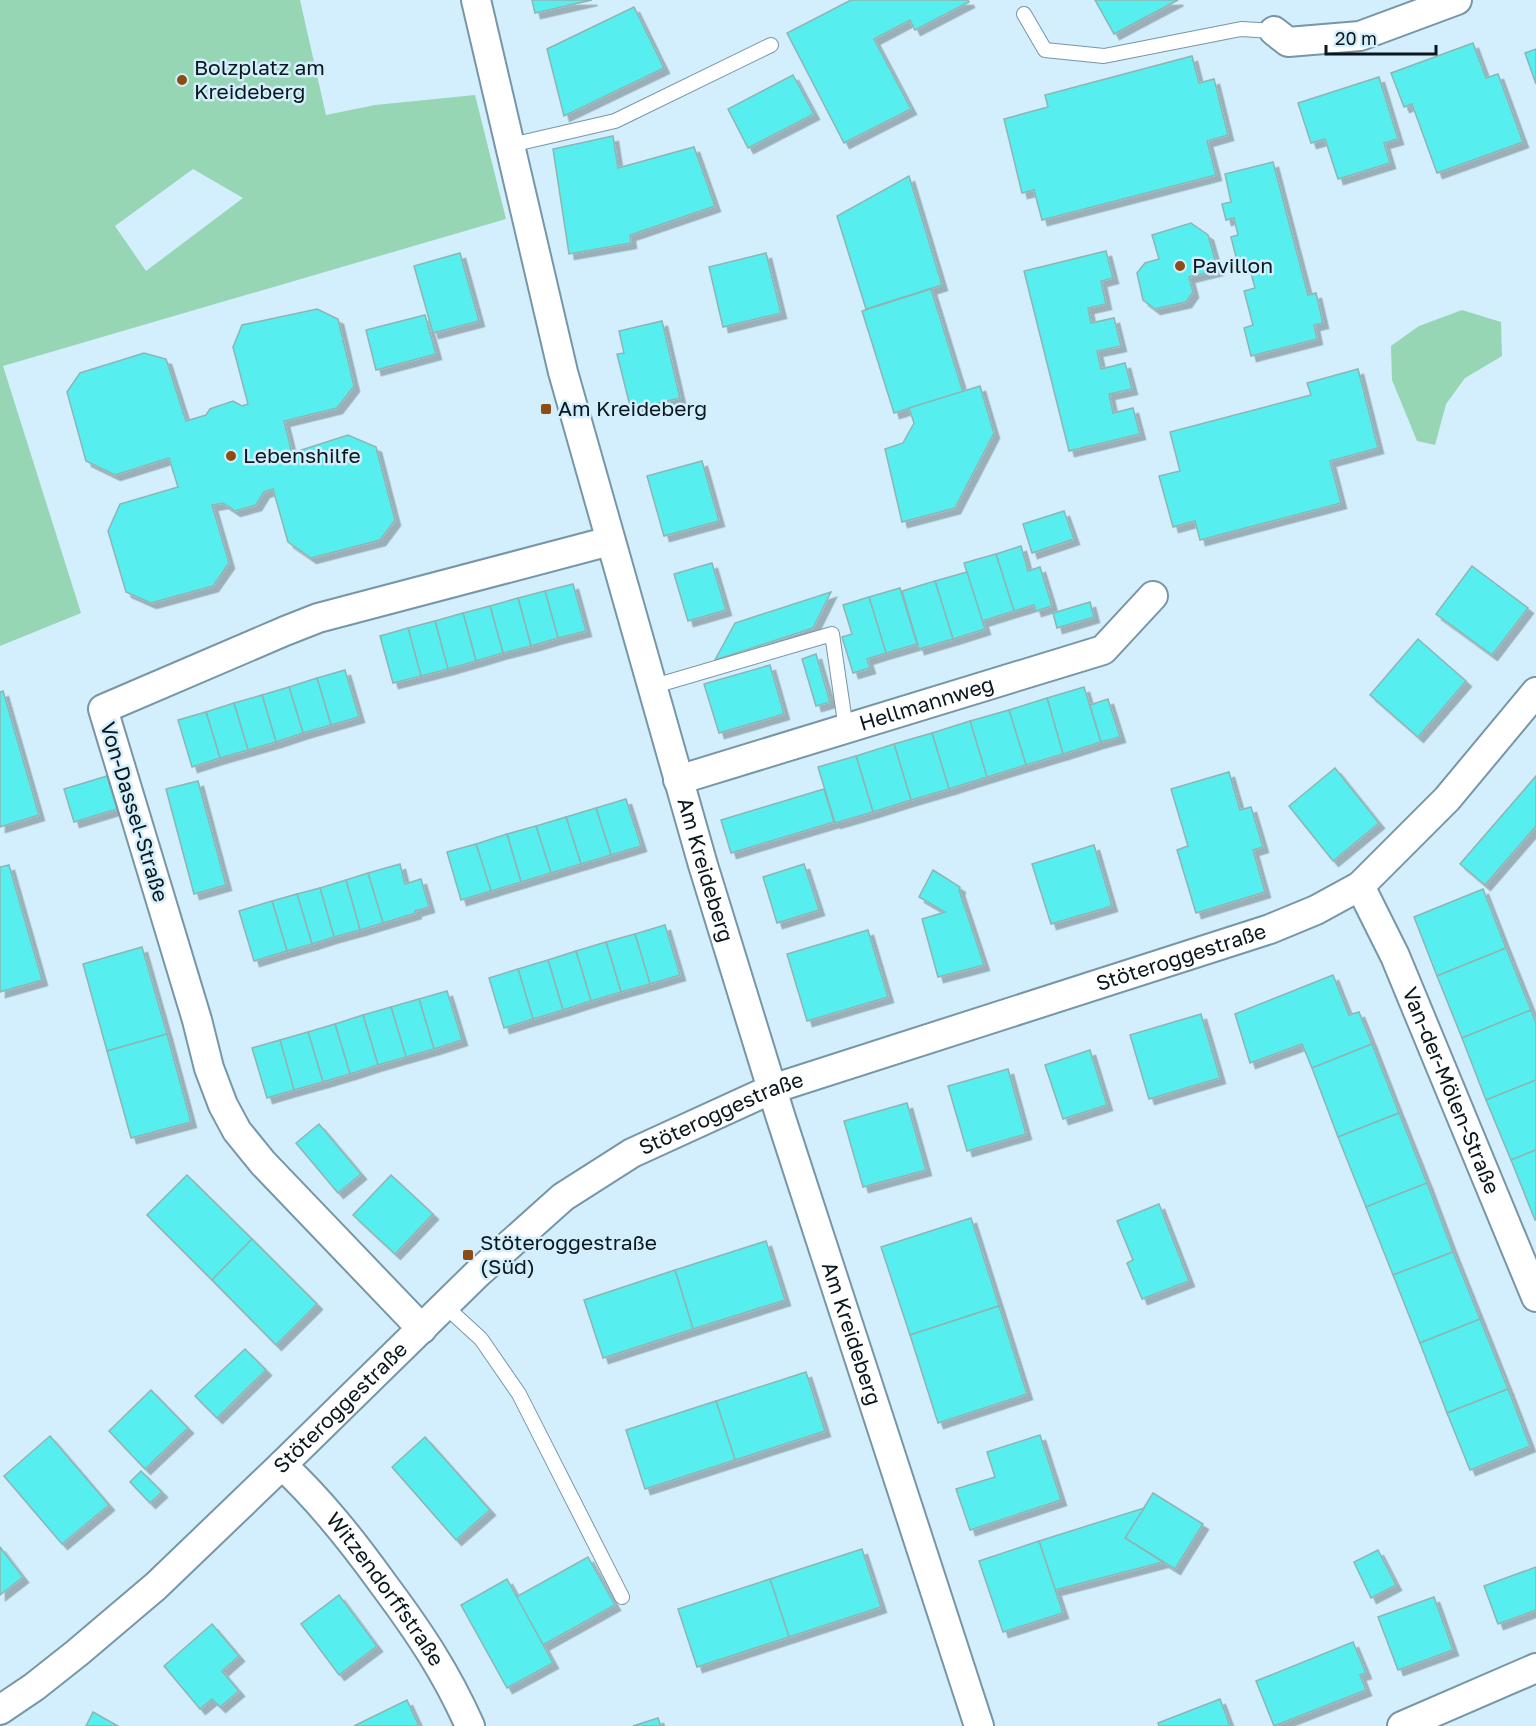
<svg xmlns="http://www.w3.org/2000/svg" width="1536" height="1726" font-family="'Golos Text',sans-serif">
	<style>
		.green { fill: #96d6b4; fill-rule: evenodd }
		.building { fill: #57eeef; stroke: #8db5b4; stroke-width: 1.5; filter: url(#shadow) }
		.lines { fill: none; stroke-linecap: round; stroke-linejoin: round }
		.service-casing { stroke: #7796a7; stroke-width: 16 }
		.minor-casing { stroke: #7796a7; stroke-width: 32 }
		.service { stroke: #fff; stroke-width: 14 }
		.minor { stroke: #fff; stroke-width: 28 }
		.poi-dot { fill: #8c4c14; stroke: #d3eefc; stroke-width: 2 }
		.labels { text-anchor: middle; stroke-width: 5; stroke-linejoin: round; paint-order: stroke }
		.poi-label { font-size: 21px; fill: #0a171d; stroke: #d3eefc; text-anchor: start }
		.street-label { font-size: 21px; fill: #0a171d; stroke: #d3eefc }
	</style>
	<defs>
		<filter id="shadow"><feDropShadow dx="5.5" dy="5.5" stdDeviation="0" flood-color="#0004"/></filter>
	</defs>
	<rect width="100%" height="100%" fill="#d3eefc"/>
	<!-- green -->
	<g class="green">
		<path d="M 0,0 L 300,0 L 326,115 L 375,105 L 475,95 L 506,219 L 3,366 L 81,613 L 0,646 ZM 193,169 L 243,198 L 146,271 L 115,226 Z"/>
		<polygon points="1462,310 1501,322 1502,356 1465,378 1446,404 1435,445 1417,441 1392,380 1391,346 1419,326"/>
	</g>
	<!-- building -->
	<g class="building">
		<polygon points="532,0 592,0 535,13"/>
		<polygon points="851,0 968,0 969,2 915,30 910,20 874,39 911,109 844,143 787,33"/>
		<polygon points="1095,0 1178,0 1114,34"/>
		<polygon points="634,7 664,68 564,116 547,49"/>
		<polygon points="1473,43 1486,78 1498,74 1523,142 1437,173 1412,104 1404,107 1391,73"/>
		<polygon points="1536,49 1536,84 1525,53"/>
		<polygon points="1192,56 1199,83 1214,79 1228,135 1207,141 1216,175 1042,220 1034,190 1022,193 1004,119 1048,107 1045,95"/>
		<polygon points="793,75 814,114 748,148 728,109"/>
		<polygon points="1379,77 1398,139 1384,143 1390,163 1338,179 1325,139 1311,143 1298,103"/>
		<polygon points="613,136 618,168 694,147 715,206 630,235 631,243 569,254 553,149"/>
		<polygon points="1273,162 1308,295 1316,293 1323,323 1314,325 1317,339 1251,356 1244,328 1253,325 1244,291 1255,288 1249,266 1239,269 1231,237 1238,235 1234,218 1226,220 1222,204 1231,202 1225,174"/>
		<polygon points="909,176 942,285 866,309 837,216"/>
		<polygon points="1191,223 1208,235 1218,270 1189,277 1193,292 1186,302 1155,309 1143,300 1137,273 1145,263 1159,259 1152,235"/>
		<polygon points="1106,251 1113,278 1101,281 1106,304 1088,308 1091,323 1114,318 1121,346 1097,351 1101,369 1125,363 1132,389 1109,394 1113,413 1133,408 1140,434 1069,451 1024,271"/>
		<polygon points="460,253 479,321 433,333 414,266"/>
		<polygon points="766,253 781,313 723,327 709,267"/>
		<polygon points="931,289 963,392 894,413 862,311"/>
		<polygon points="317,309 338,319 354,386 337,408 284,421 292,453 348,435 376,447 395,520 380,540 311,558 288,542 273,489 264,492 256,505 235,511 223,503 212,505 229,563 213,586 151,603 126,592 108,531 120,504 178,487 169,458 115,475 86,461 67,392 80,373 144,353 166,359 186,421 206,415 210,409 233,401 242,406 248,404 233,347 242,325"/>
		<polygon points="425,315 436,354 376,370 366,330"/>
		<polygon points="662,321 680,398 631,410 617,354 624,353 619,331"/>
		<polygon points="1358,369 1378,448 1330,461 1341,503 1200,540 1195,521 1173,527 1159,476 1180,471 1170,432 1311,395 1307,383"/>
		<polygon points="980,386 994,433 955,508 902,522 885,449 903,443 914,423 909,408"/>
		<polygon points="702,461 719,521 664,536 647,476"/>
		<polygon points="1064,511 1074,539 1032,553 1023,524"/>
		<polygon points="1021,546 1028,571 1040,567 1052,606 1036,611 1034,605 1014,611 996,554"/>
		<polygon points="996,554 1014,611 982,621 964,563"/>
		<polygon points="712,563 726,610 688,621 674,574"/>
		<polygon points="1472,566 1528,608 1492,655 1436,614"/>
		<polygon points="967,572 985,629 953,639 935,581"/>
		<polygon points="935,581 953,639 919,649 902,591"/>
		<polygon points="573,584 586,631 558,638 545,591"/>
		<polygon points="900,588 917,644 886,653 869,597"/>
		<polygon points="545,591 558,638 531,646 518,598"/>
		<polygon points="831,592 813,628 715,660 735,623"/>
		<polygon points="869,597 886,653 867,659 870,668 853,673 842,637 852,634 843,605"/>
		<polygon points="518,598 531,646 503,653 490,606"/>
		<polygon points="1090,602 1094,617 1057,628 1053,613"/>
		<polygon points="490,606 503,653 476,661 463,613"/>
		<polygon points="463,613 476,661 448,669 435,621"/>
		<polygon points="435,621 448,669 421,676 408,628"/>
		<polygon points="408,628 421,676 393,683 380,636"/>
		<polygon points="1418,639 1466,681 1418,737 1370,695"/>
		<polygon points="816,654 830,702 816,706 802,659"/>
		<polygon points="770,665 784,714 719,733 704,684"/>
		<polygon points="345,670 359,717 331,725 317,678"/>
		<polygon points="317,678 331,725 303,733 289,687"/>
		<polygon points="289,687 303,733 276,742 262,695"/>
		<polygon points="1084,687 1101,742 1063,754 1047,698"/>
		<polygon points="3,691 39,815 0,827 0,692"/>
		<polygon points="262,695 276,742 248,750 234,703"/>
		<polygon points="1047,698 1063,754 1026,765 1009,710"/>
		<polygon points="1108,699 1120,737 1101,742 1090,705"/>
		<polygon points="234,703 248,750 220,758 206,712"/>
		<polygon points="1009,710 1026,765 987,777 970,721"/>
		<polygon points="206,712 220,758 192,767 178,720"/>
		<polygon points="970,721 987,777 949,789 932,733"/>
		<polygon points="932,733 949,789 911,800 894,744"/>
		<polygon points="894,744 911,800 873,812 856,756"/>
		<polygon points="856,756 873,812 835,823 818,767"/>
		<polygon points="1335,768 1379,823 1333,861 1289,806"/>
		<polygon points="1229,772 1240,810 1251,807 1263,847 1253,850 1265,892 1196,913 1177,850 1188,846 1171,789"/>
		<polygon points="107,776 117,809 74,822 64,789"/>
		<polygon points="1536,776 1536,826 1485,885 1460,864"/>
		<polygon points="198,781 226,885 194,894 166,789"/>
		<polygon points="824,789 834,822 731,853 721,820"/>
		<polygon points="626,799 641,846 611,855 596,808"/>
		<polygon points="596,808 611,855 581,864 566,817"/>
		<polygon points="566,817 581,864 551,873 536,826"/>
		<polygon points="536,826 551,873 521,882 507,834"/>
		<polygon points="507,834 521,882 491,891 476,844"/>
		<polygon points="476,844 491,891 461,900 447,852"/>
		<polygon points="1094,845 1112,906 1051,924 1032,864"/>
		<polygon points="400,864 405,884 421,879 429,907 415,911 416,913 383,923 368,873"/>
		<polygon points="804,864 819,910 777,923 763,877"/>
		<polygon points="9,865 42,980 0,992 0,867"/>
		<polygon points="933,870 960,887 959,890 984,965 938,977 922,919 945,912 919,897"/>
		<polygon points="368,873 383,923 360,930 346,880"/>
		<polygon points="346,880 360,930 334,937 320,888"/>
		<polygon points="320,888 334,937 312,944 297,894"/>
		<polygon points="1483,889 1506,948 1437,976 1414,917"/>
		<polygon points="297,894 312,944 287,951 272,901"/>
		<polygon points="272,901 287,951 254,961 239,911"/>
		<polygon points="665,925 680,975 650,984 635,934"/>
		<polygon points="868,930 888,997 807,1021 787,954"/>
		<polygon points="635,934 650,984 621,992 606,942"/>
		<polygon points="606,942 621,992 591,1001 576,951"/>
		<polygon points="142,947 167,1034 107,1051 83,964"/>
		<polygon points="1506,948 1531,1010 1462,1038 1437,976"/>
		<polygon points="576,951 591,1001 563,1010 548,960"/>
		<polygon points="548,960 563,1010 533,1019 518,969"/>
		<polygon points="518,969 533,1019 504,1028 489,978"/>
		<polygon points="1333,975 1349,1015 1359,1012 1372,1044 1312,1068 1302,1044 1250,1063 1235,1014"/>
		<polygon points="447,991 462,1040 434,1049 419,999"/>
		<polygon points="419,999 434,1049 406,1057 391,1007"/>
		<polygon points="391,1007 406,1057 378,1065 363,1015"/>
		<polygon points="1531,1010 1536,1023 1536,1080 1486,1100 1462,1038"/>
		<polygon points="1201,1014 1220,1078 1149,1099 1130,1035"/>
		<polygon points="363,1015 378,1065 350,1074 335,1024"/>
		<polygon points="335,1024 350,1074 323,1082 308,1032"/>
		<polygon points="308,1032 323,1082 294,1090 280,1040"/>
		<polygon points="167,1034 191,1122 131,1138 107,1051"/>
		<polygon points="280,1040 294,1090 267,1098 252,1048"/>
		<polygon points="1372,1044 1399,1113 1338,1137 1312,1068"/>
		<polygon points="1090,1050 1107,1105 1063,1119 1045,1065"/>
		<polygon points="1008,1069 1026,1134 967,1151 948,1086"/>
		<polygon points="1536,1080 1536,1150 1511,1160 1486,1100"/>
		<polygon points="907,1103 926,1170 863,1187 844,1121"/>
		<polygon points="1399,1113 1427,1183 1366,1207 1338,1137"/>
		<polygon points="319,1124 361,1174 338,1193 296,1143"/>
		<polygon points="1536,1150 1536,1220 1535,1220 1511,1160"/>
		<polygon points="187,1175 252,1239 212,1280 147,1215"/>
		<polygon points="391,1175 433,1214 395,1254 353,1215"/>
		<polygon points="1427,1183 1453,1252 1393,1275 1366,1207"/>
		<polygon points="1159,1204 1189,1281 1142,1299 1127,1263 1133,1260 1117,1221"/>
		<polygon points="971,1218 999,1306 910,1335 881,1247"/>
		<polygon points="252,1239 317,1304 276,1345 212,1280"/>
		<polygon points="766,1241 785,1300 693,1329 675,1270"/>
		<polygon points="1453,1252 1480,1319 1420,1343 1393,1275"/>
		<polygon points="675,1270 693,1329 603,1358 584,1300"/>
		<polygon points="999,1306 1027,1394 938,1423 910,1335"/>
		<polygon points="1480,1319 1508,1389 1447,1413 1420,1343"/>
		<polygon points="245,1349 266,1370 217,1418 195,1396"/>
		<polygon points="806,1372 825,1431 735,1460 716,1401"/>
		<polygon points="1508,1389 1530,1446 1470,1470 1447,1413"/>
		<polygon points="151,1390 188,1428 145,1469 109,1431"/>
		<polygon points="716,1401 735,1460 645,1489 626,1430"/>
		<polygon points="1040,1435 1061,1500 970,1530 956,1489 995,1477 987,1452"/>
		<polygon points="50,1436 109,1505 62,1544 4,1476"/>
		<polygon points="425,1437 490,1510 456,1540 392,1467"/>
		<polygon points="141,1471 162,1492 150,1503 130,1482"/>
		<polygon points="1153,1493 1203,1524 1175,1569 1125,1538"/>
		<polygon points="1144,1508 1125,1538 1163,1562 1055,1590 1039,1541"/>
		<polygon points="1039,1541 1063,1613 1003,1632 979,1561"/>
		<polygon points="0,1547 23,1577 0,1595"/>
		<polygon points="862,1549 881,1607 789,1637 770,1579"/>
		<polygon points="1378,1550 1396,1585 1371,1598 1354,1562"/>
		<polygon points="588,1557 615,1605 543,1645 516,1597"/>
		<polygon points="1536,1567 1536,1610 1498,1624 1484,1586"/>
		<polygon points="507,1579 553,1663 507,1688 461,1605"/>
		<polygon points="770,1579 789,1637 697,1667 678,1609"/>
		<polygon points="339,1595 377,1646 339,1675 301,1624"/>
		<polygon points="1434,1597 1453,1650 1398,1670 1378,1617"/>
		<polygon points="212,1624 239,1656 222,1671 239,1691 220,1707 212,1699 200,1709 164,1666"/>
		<polygon points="1353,1642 1366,1673 1360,1675 1366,1690 1274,1726 1256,1681"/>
		<polygon points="1220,1699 1230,1726 1159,1726 1158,1723"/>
		<polygon points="407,1700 419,1726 354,1726"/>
		<polygon points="93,1712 118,1726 86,1726"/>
		<polygon points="658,1718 661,1726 633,1726"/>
	</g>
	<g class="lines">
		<defs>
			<g id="service">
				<polyline points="1024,14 1045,50 1104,56 1241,29 1274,31"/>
				<polyline points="511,145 615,121 771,45"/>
				<polyline points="651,687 832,634 846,729"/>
				<polyline points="445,1306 481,1339 519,1394 622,1597"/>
			</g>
			<g id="minor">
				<path id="s1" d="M 476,0 L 563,372 L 703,865 L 780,1115 L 979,1726"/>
				<polyline points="1274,31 1288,42 1360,36 1457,0"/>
				<path id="s2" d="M 678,780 L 1103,650 L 1153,596"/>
				<path id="s3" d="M 1360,886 L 1395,956 L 1536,1297"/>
				<polyline points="422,1329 263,1163 237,1131 223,1105 209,1068 197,1020 103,709 285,631 318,618 610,541"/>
				<path id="s4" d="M 282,1465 C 321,1501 353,1542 384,1585 C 419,1632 446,1672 470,1726"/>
				<path id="s5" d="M 0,1710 L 34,1687 L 77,1653 L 156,1586 L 282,1465 L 478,1273 L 563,1197 L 632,1153 L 772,1089 L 1270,929 L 1316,910 L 1360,886 L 1447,799 L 1536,692"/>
				<polyline points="1402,1726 1536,1668"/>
			</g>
		</defs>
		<!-- service casing -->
		<use href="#service" class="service-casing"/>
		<!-- minor casing -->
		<use href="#minor" class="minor-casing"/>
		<!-- service -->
		<use href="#service" class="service"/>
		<!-- minor -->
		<use href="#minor" class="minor"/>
	</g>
	<!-- markers -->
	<g class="poi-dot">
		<circle cx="182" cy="80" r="6"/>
		<circle cx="1180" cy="266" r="6"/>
		<rect x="540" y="403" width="12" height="12" rx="3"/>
		<circle cx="231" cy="456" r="6"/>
		<rect x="462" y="1249" width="12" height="12" rx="3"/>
	</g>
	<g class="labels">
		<!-- poi labels -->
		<g class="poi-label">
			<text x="194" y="75">Bolzplatz am<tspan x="194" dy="24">Kreideberg</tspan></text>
			<text x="1192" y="273">Pavillon</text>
			<text x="558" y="416">Am Kreideberg</text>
			<text x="243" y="463">Lebenshilfe</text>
			<text x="480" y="1250">Stöteroggestraße<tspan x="480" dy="24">(Süd)</tspan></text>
		</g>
		<!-- street labels -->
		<g class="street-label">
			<text dy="7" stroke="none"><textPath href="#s2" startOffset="260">Hellmannweg</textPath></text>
			<text transform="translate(134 812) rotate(73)" y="7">Von-Dassel-Straße</text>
			<text dy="7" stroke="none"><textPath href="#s1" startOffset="900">Am Kreideberg</textPath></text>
			<text dy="7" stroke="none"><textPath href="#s5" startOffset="1428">Stöteroggestraße</textPath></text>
			<text dy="7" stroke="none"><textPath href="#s3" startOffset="224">Van-der-Mölen-Straße</textPath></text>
			<text dy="7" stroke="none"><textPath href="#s5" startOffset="942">Stöteroggestraße</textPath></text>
			<text dy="7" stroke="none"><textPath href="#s1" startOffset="1386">Am Kreideberg</textPath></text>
			<text dy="7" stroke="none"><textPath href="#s5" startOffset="456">Stöteroggestraße</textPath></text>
			<text dy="7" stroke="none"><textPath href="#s4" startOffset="162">Witzendorffstraße</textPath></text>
		</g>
	</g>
	<!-- scale -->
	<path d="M1326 45v9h110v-9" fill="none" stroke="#0a171d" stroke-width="3"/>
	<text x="1335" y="45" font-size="18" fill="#0a171d" stroke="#d3eefc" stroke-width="4.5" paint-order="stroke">20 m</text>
</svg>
